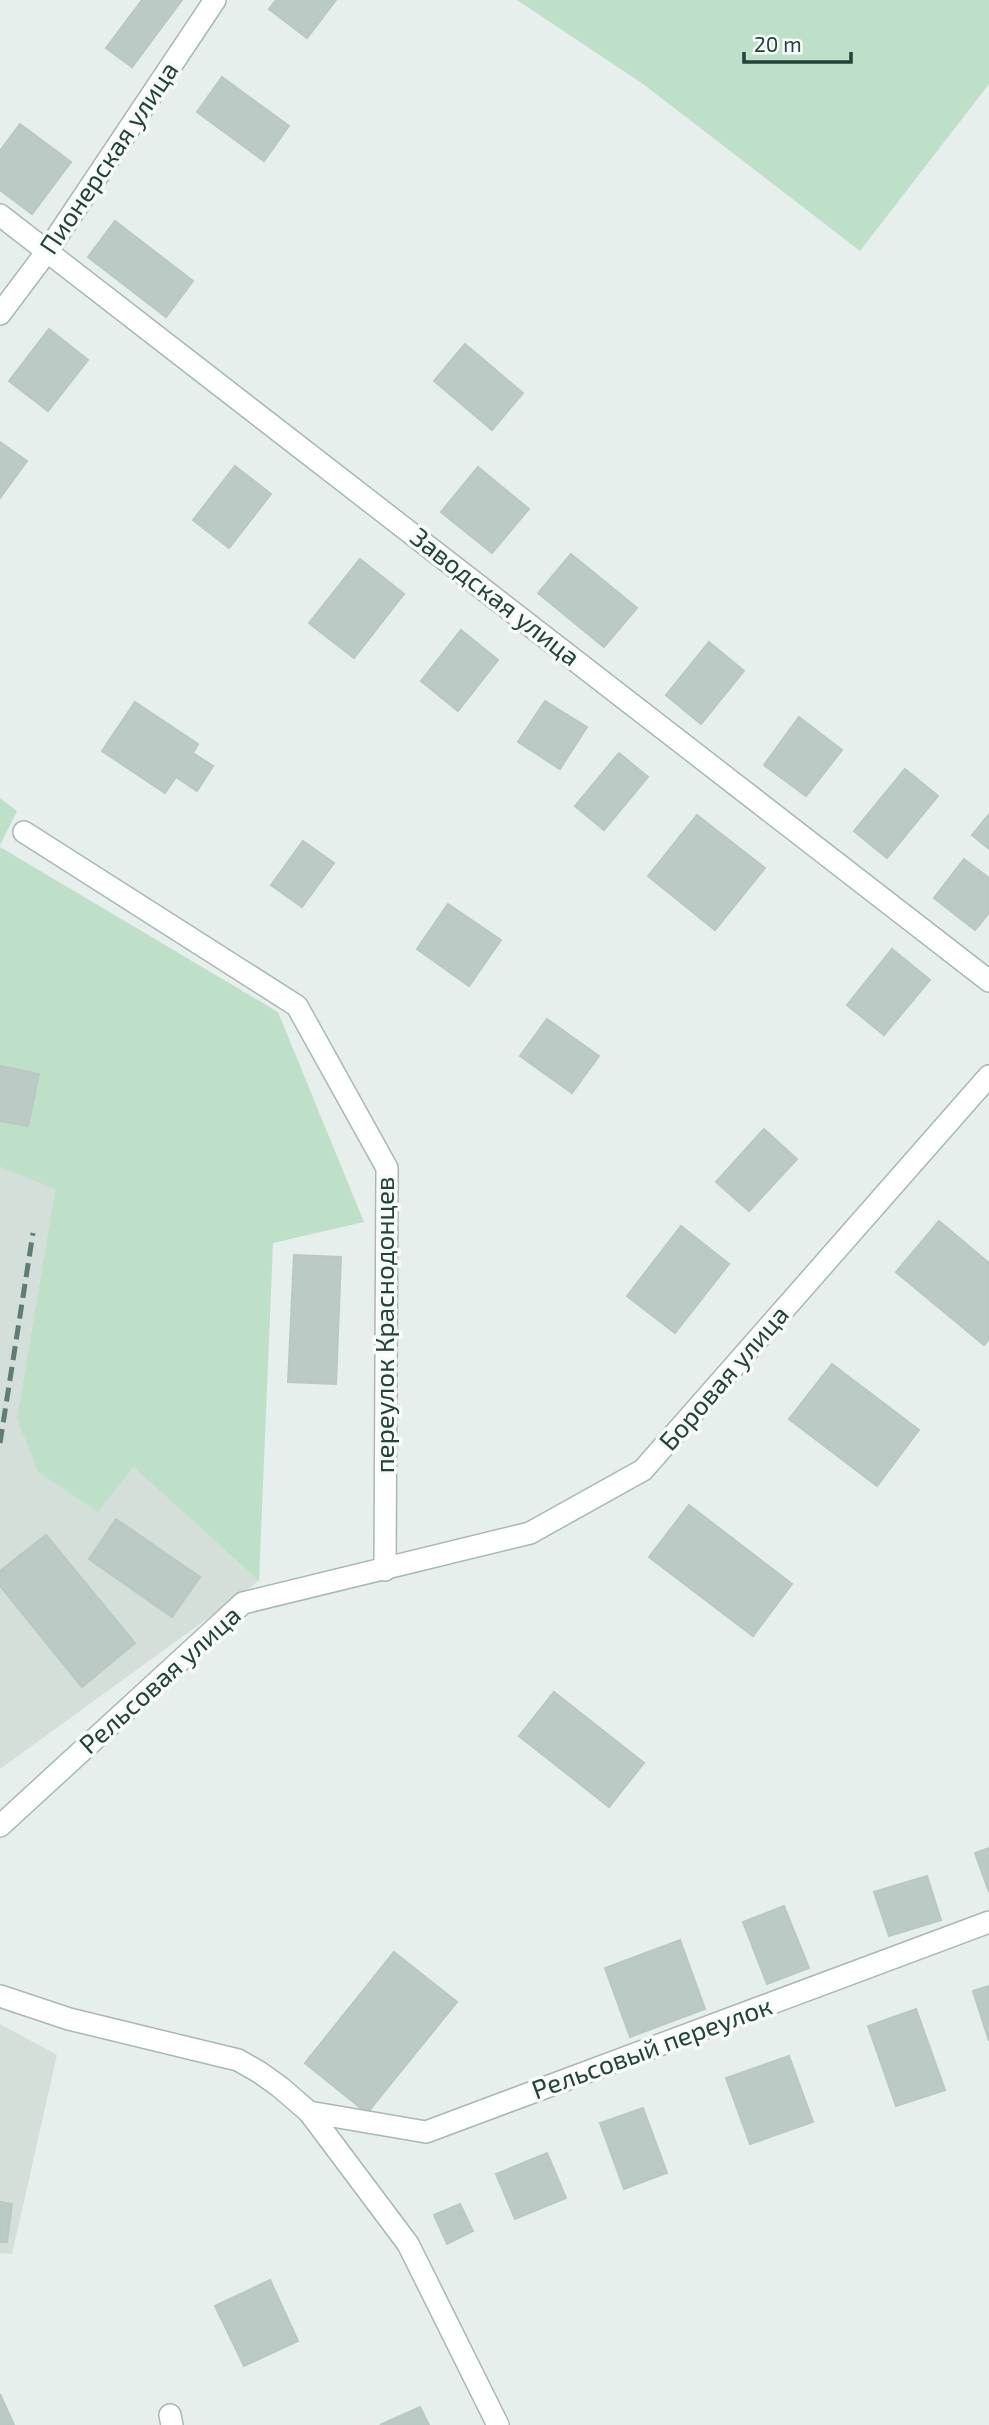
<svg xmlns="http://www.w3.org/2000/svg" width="989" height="2425" font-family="'Exo 2',sans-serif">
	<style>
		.built { fill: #d4dfda }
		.green { fill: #bfe0c8 }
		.building { fill: #bbcac4; stroke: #b8c9c2; stroke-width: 2 }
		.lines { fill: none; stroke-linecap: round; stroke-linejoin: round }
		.minor-casing { stroke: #a8b8b2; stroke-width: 24 }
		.minor { stroke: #fff; stroke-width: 21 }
		.rail { stroke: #5f7d75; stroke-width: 5; stroke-dasharray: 14 7; stroke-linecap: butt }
		.labels { text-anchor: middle; stroke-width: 7; stroke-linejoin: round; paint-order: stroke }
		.street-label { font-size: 26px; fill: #24423a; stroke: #f7fbf9 }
	</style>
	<rect width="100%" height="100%" fill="#e6efeb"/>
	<!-- built -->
	<g class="built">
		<polygon points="0,1167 55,1188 17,1418 133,1467 259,1581 0,1769"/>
		<polygon points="0,2024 57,2055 12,2254 0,2253"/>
	</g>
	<!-- green -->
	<g class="green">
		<polygon points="517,0 989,0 989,84 860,251 643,84"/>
		<polygon points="0,798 17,811 0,845"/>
		<polygon points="0,847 278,1012 364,1222 273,1243 259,1581 133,1467 98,1512 38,1472 17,1418 55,1189 0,1167"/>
	</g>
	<!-- building -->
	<g class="building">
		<polygon points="142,0 182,0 132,67 106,48"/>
		<polygon points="276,0 336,0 307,38 269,9"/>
		<polygon points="222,77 289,126 264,161 197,112"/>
		<polygon points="20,124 71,162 32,214 0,190 0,151"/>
		<polygon points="115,221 193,281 166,317 88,257"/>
		<polygon points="49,329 88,360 48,411 9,381"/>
		<polygon points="465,344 523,393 492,430 434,381"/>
		<polygon points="0,442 27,461 0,498"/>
		<polygon points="235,466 271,494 229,548 193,520"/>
		<polygon points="478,467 529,509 492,553 441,512"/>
		<polygon points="571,554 637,608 604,647 538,593"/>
		<polygon points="360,559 404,594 354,658 309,623"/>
		<polygon points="461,630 498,660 458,711 421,681"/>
		<polygon points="709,642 744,671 701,724 666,695"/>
		<polygon points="545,701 587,727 560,769 518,742"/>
		<polygon points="135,702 198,744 193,753 213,766 197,791 176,777 165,793 102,751"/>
		<polygon points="799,717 842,750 806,796 764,765"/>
		<polygon points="619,753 648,777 604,830 575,806"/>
		<polygon points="905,769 938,796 887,858 854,831"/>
		<polygon points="989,814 989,849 972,835"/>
		<polygon points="697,815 765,868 715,930 648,876"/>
		<polygon points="303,841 334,863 302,907 271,885"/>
		<polygon points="964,859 989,878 989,913 975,930 934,898"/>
		<polygon points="448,904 501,940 469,986 417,949"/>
		<polygon points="892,949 930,980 884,1035 847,1005"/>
		<polygon points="547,1019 599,1056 572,1093 520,1056"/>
		<polygon points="0,1066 39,1074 28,1126 0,1121"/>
		<polygon points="764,1129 797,1159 749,1211 716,1182"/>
		<polygon points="939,1221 989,1263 989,1339 984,1345 896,1272"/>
		<polygon points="681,1226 729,1264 675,1333 627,1296"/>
		<polygon points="294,1255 341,1257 336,1384 288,1382"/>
		<polygon points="832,1364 919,1430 877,1486 789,1419"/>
		<polygon points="689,1505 792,1584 753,1636 649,1557"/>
		<polygon points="116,1519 200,1577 172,1617 89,1559"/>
		<polygon points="46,1535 135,1643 82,1687 0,1586 0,1571"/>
		<polygon points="554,1692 644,1763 609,1807 519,1736"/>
		<polygon points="989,1848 989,1892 975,1853"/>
		<polygon points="927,1876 941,1920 889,1936 874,1892"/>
		<polygon points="784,1906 809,1968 767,1984 743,1922"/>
		<polygon points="680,1940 705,2009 630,2037 605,1968"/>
		<polygon points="394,1952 457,2002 367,2113 305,2063"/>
		<polygon points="989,1986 989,2041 973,1991"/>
		<polygon points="916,2009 945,2090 896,2106 868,2026"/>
		<polygon points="789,2056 813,2122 750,2144 726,2078"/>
		<polygon points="643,2108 667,2173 624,2189 600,2123"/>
		<polygon points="547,2153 566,2198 515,2219 496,2174"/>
		<polygon points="0,2202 12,2204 7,2242 0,2242"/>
		<polygon points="460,2204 473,2231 447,2244 434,2215"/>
		<polygon points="270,2280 298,2341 244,2366 215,2306"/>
		<polygon points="0,2394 14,2425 0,2425"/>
		<polygon points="420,2407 429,2425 380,2425"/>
	</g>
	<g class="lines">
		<defs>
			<g id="minor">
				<polyline points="0,215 989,981"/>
				<polyline points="0,314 48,250 215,0"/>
				<polyline points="24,832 297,1006 387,1168 385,1570"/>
				<polyline points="0,1826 243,1603 530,1533 643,1470 989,1076"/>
				<polyline points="0,1996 69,2019 238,2060 259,2072 280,2087 309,2112 408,2244 498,2425"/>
				<polyline points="309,2112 426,2132 989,1922"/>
				<polyline points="170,2415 172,2425"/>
			</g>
		</defs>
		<!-- minor casing -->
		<use href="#minor" class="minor-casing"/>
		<!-- minor -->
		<use href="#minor" class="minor"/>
		<!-- rail -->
		<polyline class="rail" points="0,1443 33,1233"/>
	</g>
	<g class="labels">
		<!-- street labels -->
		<g class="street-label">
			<text transform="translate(109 158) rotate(-56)" y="9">Пионерская улица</text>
			<text transform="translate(495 597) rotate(38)" y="9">Заводская улица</text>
			<text transform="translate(385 1325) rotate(-90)" y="9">переулок Краснодонцев</text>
			<text transform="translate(724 1378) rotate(-49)" y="9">Боровая улица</text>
			<text transform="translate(160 1680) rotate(-42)" y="9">Рельсовая улица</text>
			<text transform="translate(652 2048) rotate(-20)" y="9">Рельсовый переулок</text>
		</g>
	</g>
	<!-- scale -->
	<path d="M744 52v10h107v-10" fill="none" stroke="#24423a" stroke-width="3.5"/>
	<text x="754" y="52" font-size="21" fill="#24423a" stroke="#f7fbf9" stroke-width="5" paint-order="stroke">20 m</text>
</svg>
